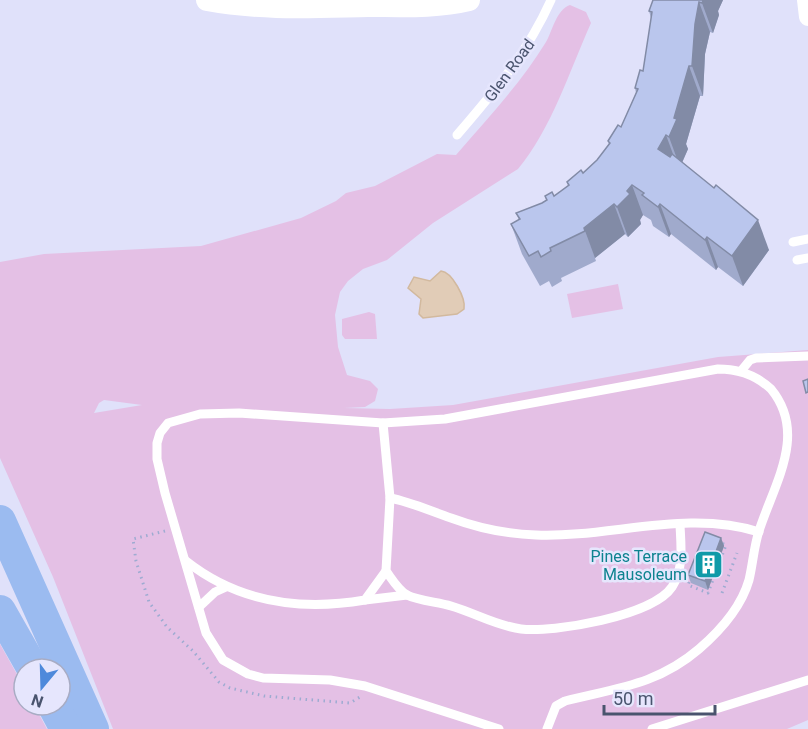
<svg xmlns="http://www.w3.org/2000/svg" width="808" height="729" font-family="Roboto,sans-serif">
	<style>
		.green { fill: #e4c0e5; fill-rule: evenodd }
		.water { fill: #e1ccb7; stroke: #d2b99e; stroke-width: 1.5 }
		.lines { fill: none; stroke-linecap: round; stroke-linejoin: round }
		.path { stroke: #9eabd1; stroke-width: 3; stroke-dasharray: 1.5 4.5; stroke-linecap: butt }
		.service { stroke: #fff; stroke-width: 9 }
		.minor { stroke: #fff; stroke-width: 18 }
		.tertiary { stroke: #fff; stroke-width: 22 }
		.motorway { stroke: #9bbbf0; stroke-width: 32 }
		.wall { fill: #a0aacc }
		.shaded-wall { fill: #828ba6 }
		.building { fill: #bac6ed; stroke: #828ba6; stroke-width: 1.5 }
		.labels { text-anchor: middle; stroke-width: 5; stroke-linejoin: round; paint-order: stroke }
		.street-label { font-size: 16px; fill: #4a546e; stroke: #e6e6fd }
		.culture-label { font-size: 16px; fill: #0d838f; stroke: #e6e6fd; text-anchor: end }
	</style>
	<rect width="100%" height="100%" fill="#e0e1fa"/>
	<!-- green -->
	<g class="green">
		<path d="M 570,5 L 586,12 L 591,23 C 569,72 552,128 518,169 L 433,223 L 387,260 L 363,269 L 348,281 L 340,292 L 335,315 L 338,347 L 347,375 L 370,381 L 378,389 L 375,401 L 365,407 L 344,408 L 390,409 L 453,405 L 718,357 L 808,350 L 808,720 L 787,729 L 113,729 L 53,577 L 0,458 L 0,262 L 44,254 L 201,246 L 301,218 L 336,201 L 346,193 L 375,186 L 437,154 L 456,155 C 487,119 521,83 546,42 C 553,30 556,10 570,5 ZM 104,400 L 142,405 L 94,413 L 99,403 Z"/>
		<polygon points="618,284 623,309 572,318 567,294"/>
		<polygon points="369,312 375,314 377,339 345,339 342,335 342,319"/>
		<polygon points="0,644 24,687 24,705 34,705 47,729 0,729"/>
	</g>
	<!-- water -->
	<path class="water" d="M 441,271 C 452,272 466,298 464,309 L 457,314 L 423,318 L 419,314 L 421,299 L 408,288 L 414,277 L 430,281 Z"/>
	<g class="lines">
		<!-- path -->
		<g class="path">
			<polyline points="165,531 133,539 136,561 149,602 167,627 193,651 219,682 230,688 264,696 350,703 360,697"/>
			<polygon points="706,537 726,545 708,593 688,585"/>
			<polyline points="722,593 737,553"/>
		</g>
		<!-- service -->
		<g class="service">
			<path d="M 457,135 C 494,92 528,52 551,0"/>
			<polyline points="793,242 808,239"/>
			<polyline points="797,260 808,258"/>
			<polyline points="741,371 750,360 756,358 808,356"/>
			<path d="M 383,423 L 390,498 L 386,571 C 392,579 398,590 407,595 C 419,601 438,602 451,606 C 475,613 497,626 521,629 C 553,633 653,616 672,587 C 684,569 681,546 680,525"/>
			<path d="M 390,498 C 411,502 430,511 451,518 C 478,528 506,534 536,535 C 609,538 687,509 759,532"/>
			<path d="M 186,561 C 238,602 301,611 365,600 L 386,571"/>
			<polyline points="365,600 407,595"/>
			<polyline points="199,607 215,592 226,587"/>
			<path d="M 499,729 L 365,686 L 330,680 L 263,678 L 248,674 L 223,660 L 206,633 L 165,493 L 157,459 L 157,443 L 160,433 L 168,423 L 200,414 L 239,413 L 383,423 L 445,419 L 718,369 C 738,369 756,375 771,389 C 808,434 774,484 759,531 C 754,546 753,563 749,580 C 741,608 721,630 699,649 C 657,685 616,688 565,701 L 556,706 L 547,729"/>
			<polyline points="652,729 808,680"/>
		</g>
		<!-- minor -->
		<polyline class="minor" points="806,0 808,17"/>
		<!-- tertiary -->
		<path class="tertiary" d="M 207,0 C 260,10 314,7 368,6 C 401,6 436,8 469,0"/>
		<!-- motorway -->
		<g class="motorway">
			<polyline points="0,521 93,729"/>
			<polyline points="0,611 33,669"/>
			<polyline points="53,705 66,729"/>
		</g>
	</g>
	<!-- wall -->
	<g class="wall">
		<polygon points="653,0 723,0 718,11 719,15 713,33 710,32 705,54 703,96 700,96 686,144 688,149 682,163 769,250 743,286 718,267 716,270 671,234 669,237 653,226 651,220 643,215 640,220 641,224 628,237 625,234 595,258 596,261 561,278 562,281 552,287 549,281 540,286 522,254 511,224 519,220 516,213 542,203 546,200 545,196 554,196 568,186 567,182 583,173 597,160 609,145 608,141 621,127 636,93 635,88 643,71 651,18 649,11"/>
		<polygon points="721,538 724,546 708,590 691,583 688,575"/>
	</g>
	<!-- shaded-wall -->
	<g class="shaded-wall">
		<polygon points="703,0 723,0 718,11 719,15 713,33 702,3"/>
		<polygon points="699,2 710,32 705,54 703,96 692,66 695,24"/>
		<polygon points="689,66 700,96 686,144 688,149 680,167 669,137"/>
		<polygon points="666,135 677,165 658,149"/>
		<polygon points="632,185 643,215 640,220 641,224 628,237 617,207"/>
		<polygon points="614,204 625,234 595,258 584,228"/>
		<polygon points="660,204 671,234 669,237 658,207"/>
		<polygon points="758,220 769,250 743,286 732,256"/>
		<polygon points="707,237 718,267 716,270 705,240"/>
		<polygon points="721,538 724,546 708,590 705,581"/>
	</g>
	<!-- building -->
	<g class="building">
		<polygon points="653,0 703,0 702,3 699,2 695,24 692,66 689,66 674,118 677,119 669,137 666,135 658,149 670,157 672,154 714,188 716,185 758,220 732,256 707,237 705,240 660,204 658,207 642,195 644,193 632,185 627,191 630,194 617,207 614,204 584,228 585,231 550,248 551,251 541,257 538,251 529,256 511,224 520,219 516,213 542,203 547,200 545,196 552,192 554,196 569,185 567,182 581,170 583,173 597,160 610,143 608,141 618,125 621,127 638,89 635,88 640,70 643,71 652,12 649,11"/>
		<polygon points="808,379 808,392 806,393 803,381"/>
		<polygon points="705,532 721,538 705,581 688,575"/>
	</g>
	<!-- icons -->
	<defs>
		<symbol id="building-square" viewBox="-11 -11 22 22"><rect x="-9" y="-9" width="18" height="18" rx="4" fill="#0f9aa8" stroke="#e6e6fd"/><path d="M-4-6H4V6H1V3H-1V6H-4ZM-2.5-4.3h1.7v1.8h-1.7ZM.8-4.3h1.7v1.8H.8ZM-2.5-1h1.7V.8h-1.7ZM.8-1h1.7V.8H.8Z" fill="#fff"/></symbol>
	</defs>
	<g fill-rule="evenodd">
		<use href="#building-square" x="692" y="548" width="33" height="33"/>
	</g>
	<g class="labels">
		<!-- street labels -->
		<g class="street-label">
			<text transform="translate(509 70) rotate(-54)" y="6">Glen Road</text>
		</g>
		<!-- culture labels -->
		<g class="culture-label">
			<text x="687" y="562">Pines Terrace<tspan x="687" dy="18">Mausoleum</tspan></text>
		</g>
	</g>
	<!-- north arrow -->
	<g transform="translate(42 687) rotate(199)"><circle r="28" fill="#e6e6fd" stroke="#a8acc4" stroke-width="1.5"/>
	<path d="M0-4.5L10 22L0 15L-10 22Z" fill="#4e89db"/>
	<text y="-9" font-size="16" font-weight="bold" text-anchor="middle" fill="#4a546e">N</text>
	</g>
	<!-- scale -->
	<path d="M604 705v9h111v-9" fill="none" stroke="#4a546e" stroke-width="3"/>
	<text x="613" y="705" font-size="18" fill="#4a546e" stroke="#e6e6fd" stroke-width="4.5" paint-order="stroke">50 m</text>
</svg>
